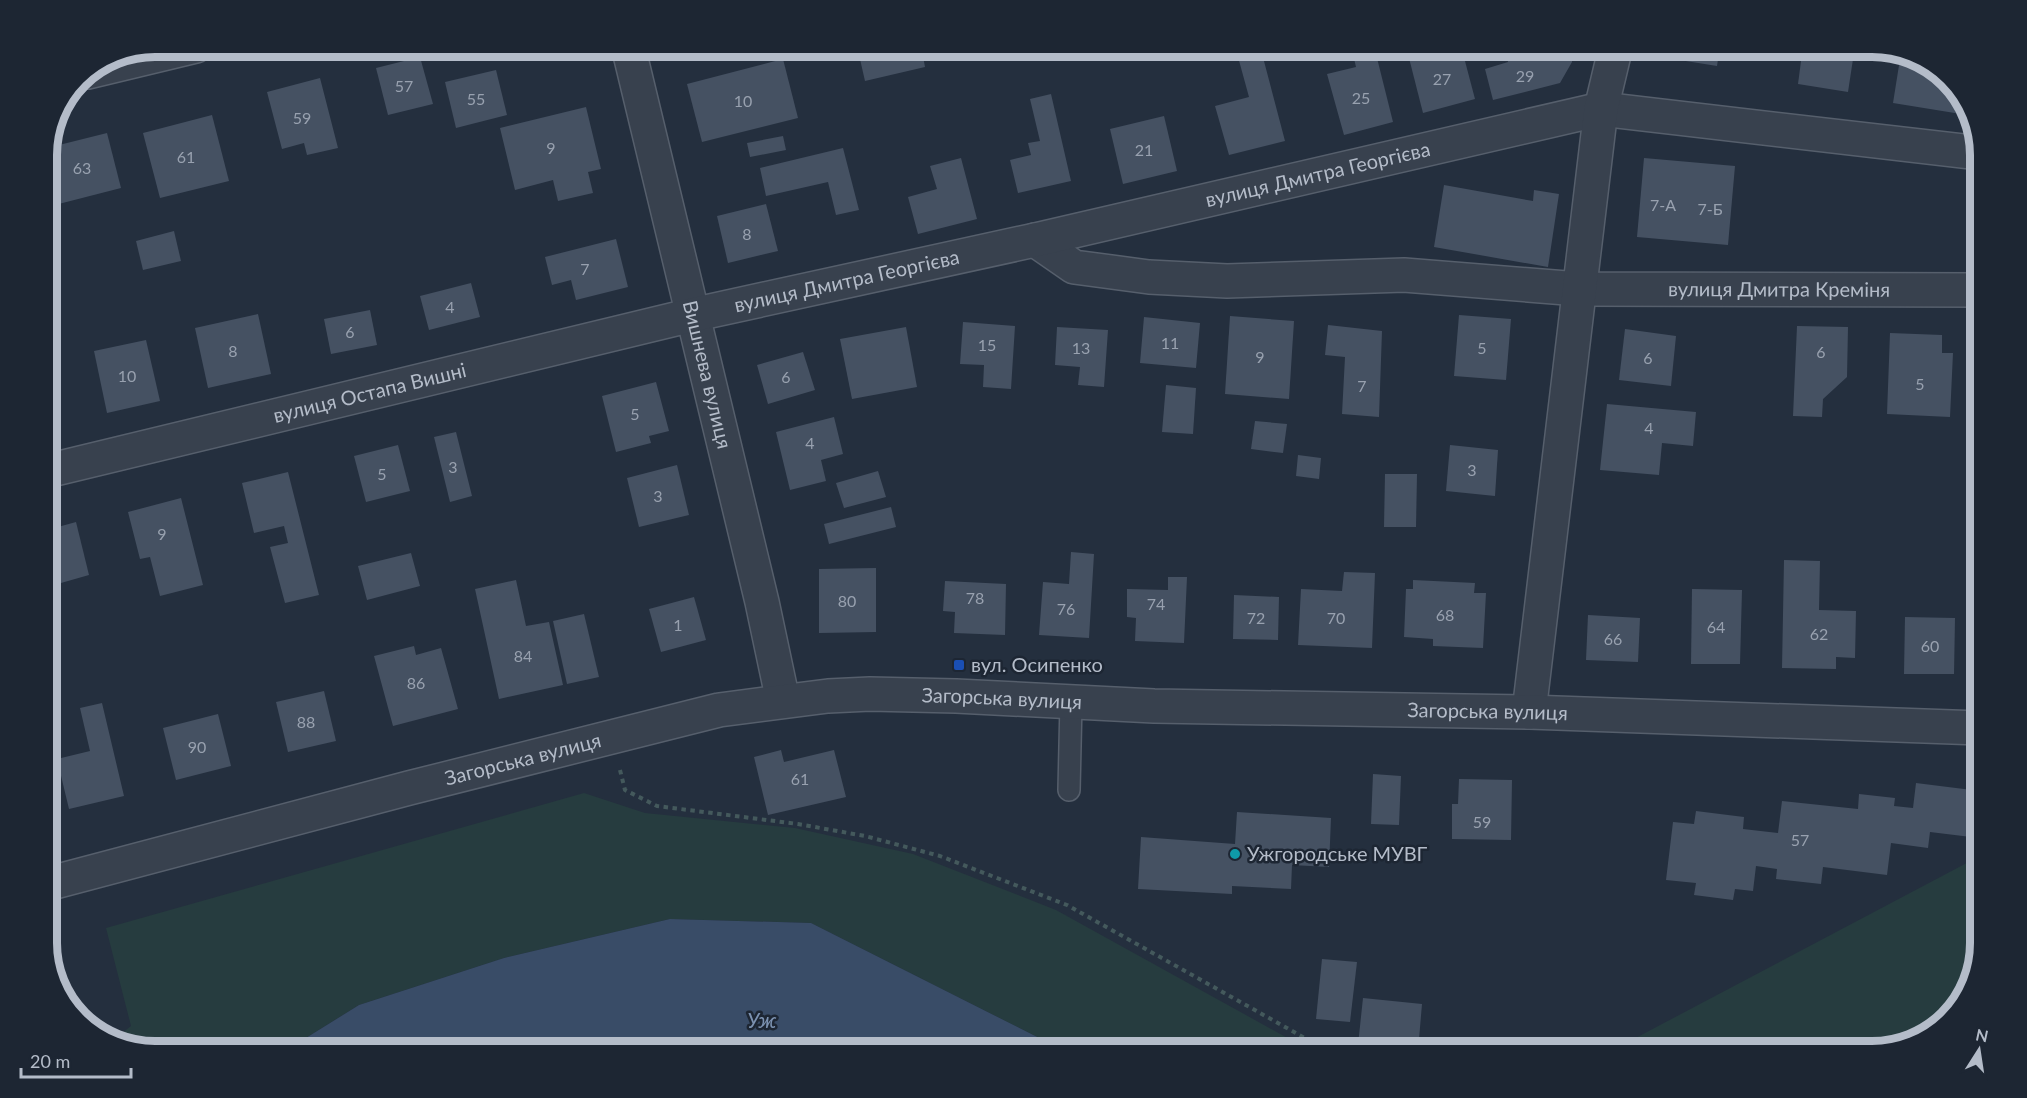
<svg xmlns="http://www.w3.org/2000/svg" width="2027" height="1098" font-family="Lato,sans-serif">
	<style>
		.green { fill: #263c3f }
		.water { fill: #394c67 }
		.building { fill: #455162 }
		.lines { fill: none; stroke-linecap: round; stroke-linejoin: round }
		.service-casing { stroke: #565f6c; stroke-width: 24 }
		.minor-casing { stroke: #565f6c; stroke-width: 36 }
		.tertiary-casing { stroke: #565f6c; stroke-width: 36 }
		.path { stroke: #44595c; stroke-width: 4; stroke-dasharray: 4.5 4.5; stroke-linecap: butt }
		.service { stroke: #38414e; stroke-width: 21 }
		.minor { stroke: #38414e; stroke-width: 33 }
		.tertiary { stroke: #38414e; stroke-width: 33 }
		.transit-dot { fill: #1a4fb4; stroke: #1d2633; stroke-width: 2 }
		.culture-dot { fill: #0f9aa8; stroke: #1d2633; stroke-width: 2 }
		.labels { text-anchor: middle; stroke-width: 5; stroke-linejoin: round; paint-order: stroke }
		.number-label { font-size: 16px; fill: #98a1af }
		.street-label { font-size: 20px; fill: #b4bcc9; stroke: #1d2633 }
		.poi-label { font-size: 20px; fill: #b4bcc9; stroke: #1d2633; text-anchor: start }
		.water-label { font-size: 21px; font-style: italic; fill: #7c92b1; stroke: #1d2633 }
		.rim { fill: none; stroke: #b4bcc9; stroke-width: 8 }
	</style>
	<rect width="100%" height="100%" fill="#242f3e"/>
	<!-- green -->
	<g class="green">
		<polygon points="584,793 645,813 795,828 913,854 1056,910 1311,1051 1065,1051 811,923 670,919 504,958 359,1005 285,1051 155,1051 112,1041 131,1026 106,928"/>
		<polygon points="1980,856 1980,943 1969,991 1926,1037 1872,1051 1611,1051"/>
	</g>
	<!-- water -->
	<polygon class="water" points="670,919 811,923 1065,1051 285,1051 359,1005 504,958"/>
	<!-- building -->
	<g class="building">
		<polygon points="857,46 921,46 925,67 865,81"/>
		<polygon points="1235,46 1260,46 1285,141 1229,155 1215,106 1249,97"/>
		<polygon points="1351,46 1374,46 1393,122 1344,135 1327,74 1356,67"/>
		<polygon points="1454,46 1461,46 1475,99 1423,113 1409,58"/>
		<polygon points="1506,46 1572,46 1572,62 1560,83 1493,100 1485,69 1508,62"/>
		<polygon points="1669,46 1720,46 1717,66 1667,58"/>
		<polygon points="1803,46 1855,46 1848,92 1798,84"/>
		<polygon points="420,57 433,104 388,115 376,68"/>
		<polygon points="783,59 798,118 702,142 687,84"/>
		<polygon points="1900,59 1926,63 1962,95 1967,115 1893,103"/>
		<polygon points="496,70 507,115 456,128 445,82"/>
		<polygon points="320,78 338,148 307,155 304,143 282,149 267,92"/>
		<polygon points="1051,94 1071,181 1018,193 1010,160 1031,155 1028,143 1040,141 1030,99"/>
		<polygon points="586,107 601,169 588,172 593,193 558,201 553,180 515,190 500,128"/>
		<polygon points="212,115 229,181 160,198 143,133"/>
		<polygon points="1164,116 1177,171 1123,184 1110,129"/>
		<polygon points="107,133 121,188 47,207 47,148"/>
		<polygon points="783,136 786,150 750,157 747,143"/>
		<polygon points="843,148 859,210 836,215 828,182 766,196 760,168"/>
		<polygon points="961,158 977,219 918,234 908,197 937,189 930,166"/>
		<polygon points="1644,158 1735,166 1728,245 1637,237"/>
		<polygon points="1444,185 1533,201 1534,190 1559,194 1548,267 1434,247"/>
		<polygon points="766,204 778,251 728,263 717,216"/>
		<polygon points="174,231 181,261 143,270 136,241"/>
		<polygon points="616,239 628,287 576,300 571,280 552,285 545,257"/>
		<polygon points="471,283 480,317 429,330 420,296"/>
		<polygon points="370,310 377,345 331,354 324,319"/>
		<polygon points="258,314 271,374 208,388 195,328"/>
		<polygon points="1459,315 1511,319 1506,380 1454,376"/>
		<polygon points="1230,316 1294,321 1289,399 1225,394"/>
		<polygon points="1144,317 1200,323 1196,368 1140,363"/>
		<polygon points="963,322 1015,326 1011,389 983,387 984,365 960,364"/>
		<polygon points="1328,325 1382,331 1379,417 1342,414 1345,357 1325,355"/>
		<polygon points="1797,326 1848,327 1847,377 1823,399 1822,417 1793,416"/>
		<polygon points="906,327 917,387 852,399 840,339"/>
		<polygon points="1057,327 1108,330 1104,387 1078,385 1080,367 1055,365"/>
		<polygon points="1625,329 1676,336 1671,386 1619,380"/>
		<polygon points="1890,333 1942,335 1942,353 1953,353 1950,417 1887,414"/>
		<polygon points="146,340 160,401 107,413 94,351"/>
		<polygon points="803,352 815,390 768,404 757,365"/>
		<polygon points="656,382 669,431 649,436 651,443 616,452 602,396"/>
		<polygon points="1166,385 1196,388 1193,434 1162,432"/>
		<polygon points="1607,404 1696,412 1693,446 1662,443 1659,475 1600,470"/>
		<polygon points="834,417 843,454 821,460 826,481 790,490 776,432"/>
		<polygon points="1255,421 1287,424 1283,453 1251,449"/>
		<polygon points="456,432 472,496 450,502 434,437"/>
		<polygon points="398,445 410,491 366,502 354,456"/>
		<polygon points="1450,445 1498,450 1495,496 1446,491"/>
		<polygon points="1298,455 1321,458 1319,479 1296,476"/>
		<polygon points="677,465 689,515 639,527 627,478"/>
		<polygon points="878,471 886,497 844,508 836,483"/>
		<polygon points="288,472 319,595 285,603 270,547 288,543 284,526 254,533 242,483"/>
		<polygon points="1385,474 1417,474 1416,527 1384,527"/>
		<polygon points="181,498 203,585 160,596 150,557 140,559 128,512"/>
		<polygon points="891,507 896,527 829,544 824,524"/>
		<polygon points="76,522 89,575 47,587 47,530"/>
		<polygon points="1071,552 1094,554 1089,638 1039,635 1043,582 1069,584"/>
		<polygon points="411,553 420,586 367,600 358,566"/>
		<polygon points="1784,560 1820,561 1819,610 1856,611 1855,658 1836,657 1836,669 1782,668"/>
		<polygon points="876,568 876,632 819,633 819,569"/>
		<polygon points="1344,572 1375,573 1372,648 1298,645 1301,589 1342,591"/>
		<polygon points="1168,577 1187,577 1184,643 1135,641 1136,618 1127,617 1127,589 1168,590"/>
		<polygon points="516,580 526,626 549,622 563,685 499,699 475,589"/>
		<polygon points="1413,580 1475,583 1474,593 1486,593 1483,648 1433,646 1433,639 1404,637 1406,589 1413,589"/>
		<polygon points="945,581 1006,584 1005,635 954,633 955,612 943,611"/>
		<polygon points="1692,589 1742,590 1740,664 1691,664"/>
		<polygon points="1234,595 1279,597 1278,640 1233,639"/>
		<polygon points="694,597 706,640 661,652 649,609"/>
		<polygon points="584,614 599,677 567,684 553,621"/>
		<polygon points="1588,615 1640,618 1638,662 1586,660"/>
		<polygon points="1905,617 1955,618 1954,674 1904,674"/>
		<polygon points="414,646 416,655 441,648 458,709 393,726 374,656"/>
		<polygon points="324,691 336,741 288,752 276,702"/>
		<polygon points="102,703 124,796 69,809 57,759 90,751 80,708"/>
		<polygon points="218,714 231,766 176,780 163,728"/>
		<polygon points="781,750 784,762 834,750 846,797 768,815 754,757"/>
		<polygon points="1373,774 1401,776 1399,825 1371,824"/>
		<polygon points="1459,779 1512,780 1511,840 1452,839 1452,804 1458,804"/>
		<polygon points="1916,783 1980,791 1980,823 1973,821 1971,837 1930,832 1928,848 1891,843 1887,875 1823,867 1821,884 1776,879 1777,869 1756,866 1753,891 1735,889 1733,900 1694,895 1696,883 1666,880 1673,822 1694,824 1696,811 1744,817 1743,829 1778,833 1782,801 1858,809 1859,794 1895,798 1894,806 1913,808"/>
		<polygon points="1237,812 1331,818 1329,867 1292,865 1291,889 1232,886 1232,894 1138,889 1141,837 1235,844"/>
		<polygon points="1322,959 1357,962 1350,1022 1316,1019"/>
		<polygon points="1363,998 1422,1004 1418,1051 1358,1045"/>
	</g>
	<g class="lines">
		<defs>
			<polyline id="service" points="1069,790 1071,702"/>
			<g id="minor">
				<path id="s1" d="M 628,46 L 762,602 L 783,701"/>
				<polyline points="88,72 196,46"/>
				<path id="s2" d="M 1035,240 L 1074,267 L 1149,277 L 1227,281 L 1404,275 L 1579,289 L 1980,290"/>
				<path id="s3" d="M 47,471 L 692,315 L 1035,240 L 1601,109 L 1980,153"/>
				<polyline points="1529,712 1601,109 1616,46"/>
			</g>
			<g id="tertiary">
				<path id="s4" d="M 47,884 L 409,788 L 719,710 L 828,696 L 870,694 L 956,696 L 1154,706 L 1529,712 L 1980,728"/>
			</g>
		</defs>
		<!-- service casing -->
		<use href="#service" class="service-casing"/>
		<!-- minor casing -->
		<use href="#minor" class="minor-casing"/>
		<!-- tertiary casing -->
		<use href="#tertiary" class="tertiary-casing"/>
		<!-- path -->
		<polyline class="path" points="620,770 625,790 657,806 798,824 865,836 940,856 1067,905 1328,1051"/>
		<!-- service -->
		<use href="#service" class="service"/>
		<!-- minor -->
		<use href="#minor" class="minor"/>
		<!-- tertiary -->
		<use href="#tertiary" class="tertiary"/>
	</g>
	<!-- markers -->
	<rect class="transit-dot" x="953" y="659" width="12" height="12" rx="3"/>
	<circle class="culture-dot" cx="1235" cy="854" r="6"/>
	<g class="labels">
		<!-- number labels -->
		<g class="number-label">
			<text x="1525" y="82">29</text>
			<text x="1442" y="85">27</text>
			<text x="404" y="92">57</text>
			<text x="1361" y="104">25</text>
			<text x="476" y="105">55</text>
			<text x="743" y="107">10</text>
			<text x="302" y="124">59</text>
			<text x="551" y="154">9</text>
			<text x="1144" y="156">21</text>
			<text x="186" y="163">61</text>
			<text x="82" y="174">63</text>
			<text x="1663" y="211">7-А</text>
			<text x="1710" y="215">7-Б</text>
			<text x="747" y="240">8</text>
			<text x="585" y="275">7</text>
			<text x="450" y="313">4</text>
			<text x="350" y="338">6</text>
			<text x="1170" y="349">11</text>
			<text x="987" y="351">15</text>
			<text x="1081" y="354">13</text>
			<text x="1482" y="354">5</text>
			<text x="233" y="357">8</text>
			<text x="1821" y="358">6</text>
			<text x="1260" y="363">9</text>
			<text x="1648" y="364">6</text>
			<text x="127" y="382">10</text>
			<text x="786" y="383">6</text>
			<text x="1920" y="390">5</text>
			<text x="1362" y="392">7</text>
			<text x="635" y="420">5</text>
			<text x="1649" y="434">4</text>
			<text x="810" y="449">4</text>
			<text x="453" y="473">3</text>
			<text x="1472" y="476">3</text>
			<text x="382" y="480">5</text>
			<text x="658" y="502">3</text>
			<text x="162" y="540">9</text>
			<text x="975" y="604">78</text>
			<text x="847" y="607">80</text>
			<text x="1156" y="610">74</text>
			<text x="1066" y="615">76</text>
			<text x="1445" y="621">68</text>
			<text x="1256" y="624">72</text>
			<text x="1336" y="624">70</text>
			<text x="678" y="631">1</text>
			<text x="1716" y="633">64</text>
			<text x="1819" y="640">62</text>
			<text x="1613" y="645">66</text>
			<text x="1930" y="652">60</text>
			<text x="523" y="662">84</text>
			<text x="416" y="689">86</text>
			<text x="306" y="728">88</text>
			<text x="197" y="753">90</text>
			<text x="800" y="785">61</text>
			<text x="1482" y="828">59</text>
			<text x="1800" y="846">57</text>
		</g>
		<!-- street labels -->
		<g class="street-label">
			<text dy="7" stroke="none"><textPath href="#s3" startOffset="1305">вулиця Дмитра Георгієва</textPath></text>
			<text dy="7" stroke="none"><textPath href="#s3" startOffset="822">вулиця Дмитра Георгієва</textPath></text>
			<text dy="7" stroke="none"><textPath href="#s2" startOffset="754">вулиця Дмитра Креміня</textPath></text>
			<text dy="7" stroke="none"><textPath href="#s1" startOffset="338">Вишнева вулиця</textPath></text>
			<text dy="7" stroke="none"><textPath href="#s3" startOffset="332">вулиця Остапа Вишні</textPath></text>
			<text dy="7" stroke="none"><textPath href="#s4" startOffset="978">Загорська вулиця</textPath></text>
			<text dy="7" stroke="none"><textPath href="#s4" startOffset="1464">Загорська вулиця</textPath></text>
			<text dy="7" stroke="none"><textPath href="#s4" startOffset="492">Загорська вулиця</textPath></text>
		</g>
		<!-- poi labels -->
		<g class="poi-label">
			<text x="971" y="672">вул. Осипенко</text>
			<text x="1247" y="861">Ужгородське МУВГ</text>
		</g>
		<!-- water labels -->
		<g class="water-label">
			<text x="762" y="1028">Уж</text>
		</g>
	</g>
	<!-- crop -->
	<path d="M0 0H2027V1098H0ZM155 57H1872A98 98 0 0 1 1970 155V943A98 98 0 0 1 1872 1041H155A98 98 0 0 1 57 943V155A98 98 0 0 1 155 57Z" fill="#1d2633" fill-rule="evenodd"/>
	<path class="rim" d="M155 57H1872A98 98 0 0 1 1970 155V943A98 98 0 0 1 1872 1041H155A98 98 0 0 1 57 943V155A98 98 0 0 1 155 57Z"/>
	<!-- north arrow -->
	<g transform="translate(1979 1050) rotate(12)" stroke="#1d2633" stroke-width="4.5" paint-order="stroke">
	<path d="M0-4.5L10 22L0 15L-10 22Z" fill="#b4bcc9"/>
	<text y="-9" font-size="16" font-weight="bold" text-anchor="middle" fill="#b4bcc9">N</text>
	</g>
	<!-- scale -->
	<path d="M21 1068v9h110v-9" fill="none" stroke="#b4bcc9" stroke-width="3"/>
	<text x="30" y="1068" font-size="18" fill="#b4bcc9" stroke="#1d2633" stroke-width="4.5" paint-order="stroke">20 m</text>
</svg>
